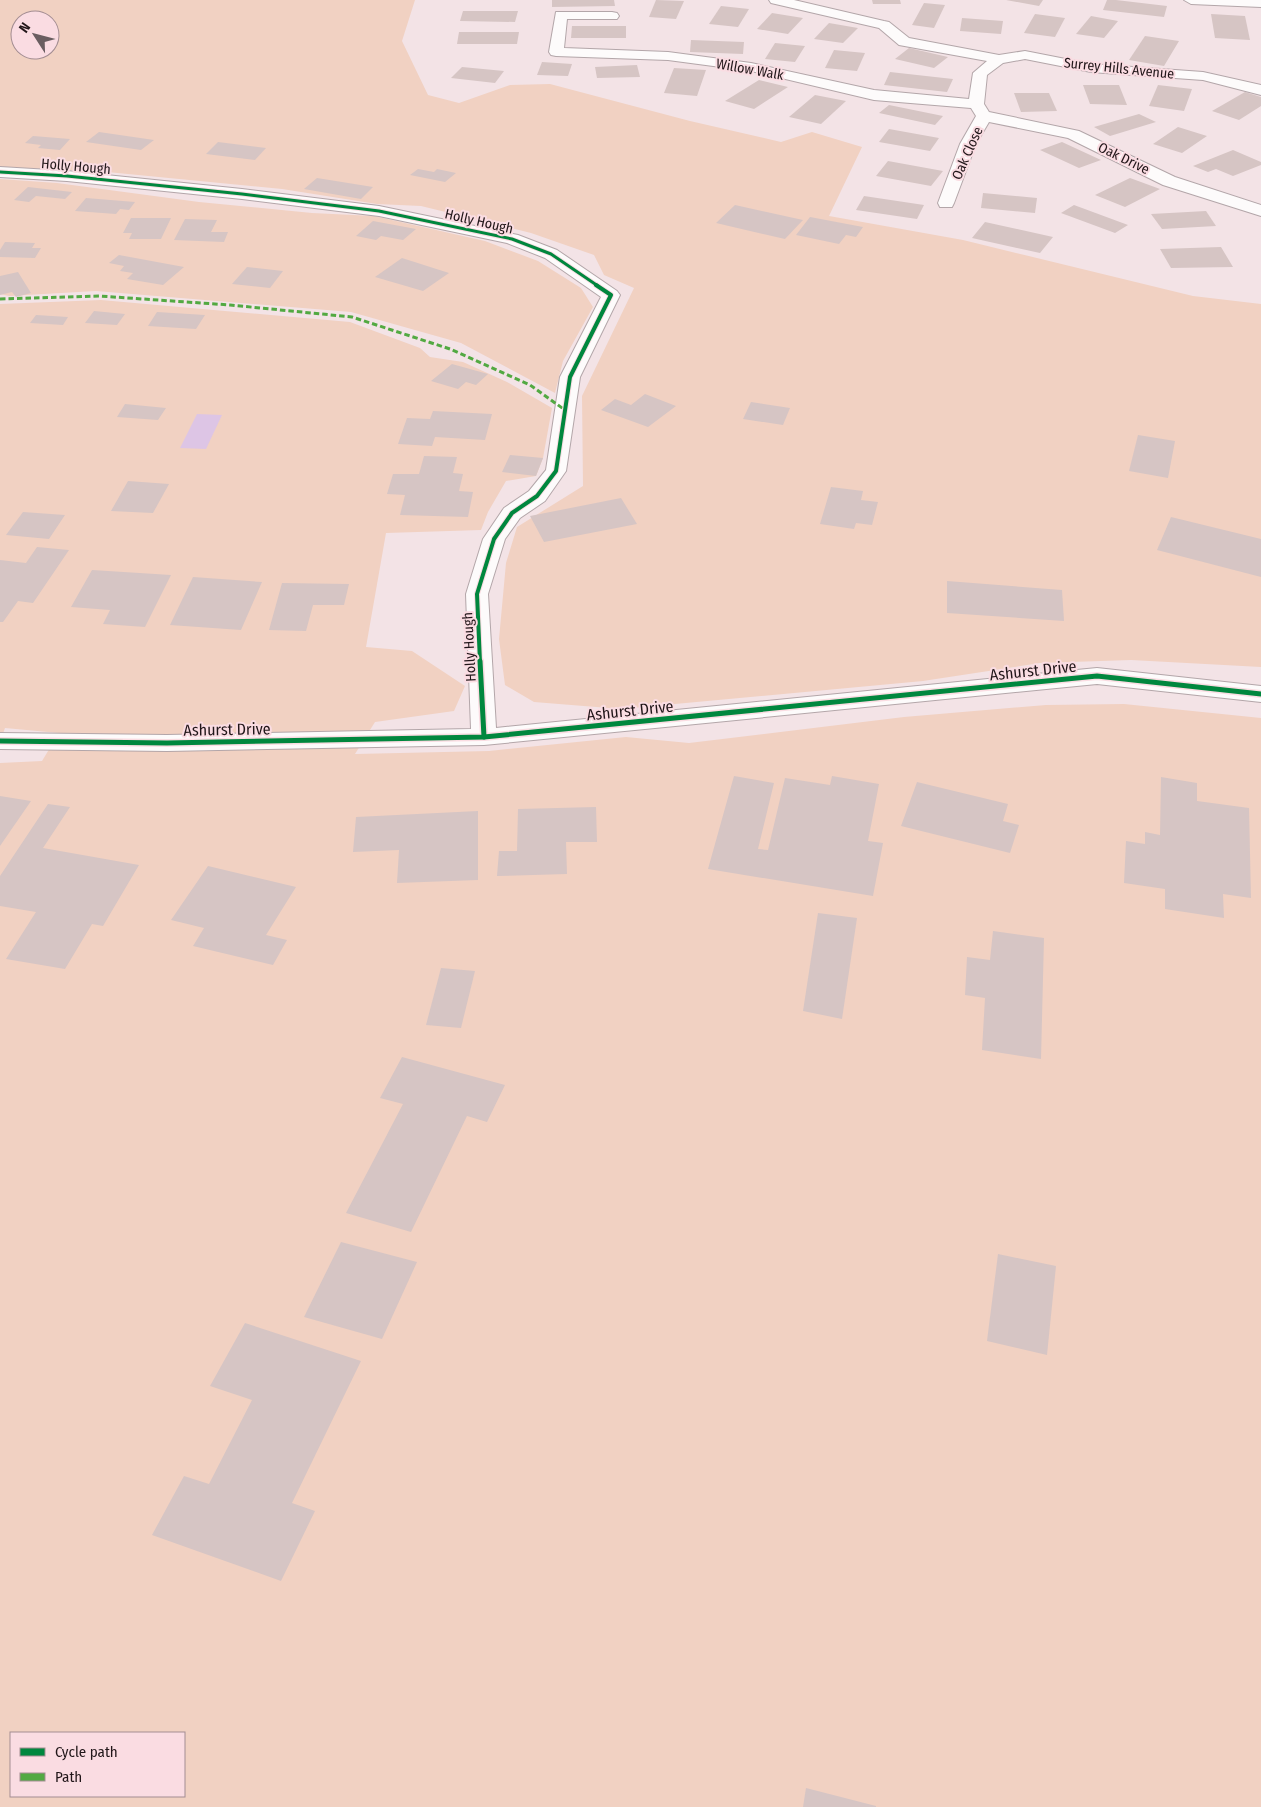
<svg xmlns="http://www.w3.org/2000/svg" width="1261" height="1807" font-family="'Fira Sans Condensed',sans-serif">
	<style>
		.green { fill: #f1d1c2; fill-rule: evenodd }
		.water { fill: #ddc5e5 }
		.building { fill: #d6c5c4 }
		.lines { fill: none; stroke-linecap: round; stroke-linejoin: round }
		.service-casing { stroke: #b3a6a9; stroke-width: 2 }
		.minor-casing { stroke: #b3a6a9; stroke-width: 2 }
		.service { fill: #fdfbfb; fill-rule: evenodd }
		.minor { fill: #fdfbfb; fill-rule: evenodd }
		.quiet { stroke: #52a942; stroke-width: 3; stroke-dasharray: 5.5 3; stroke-linecap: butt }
		.cycleway-far2-casing { stroke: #fadce2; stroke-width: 5 }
		.cycleway-far1-casing { stroke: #fadce2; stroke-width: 6 }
		.cycleway-casing { stroke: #fadce2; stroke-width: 8 }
		.cycleway-far2 { stroke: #00873e; stroke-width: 3 }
		.cycleway-far1 { stroke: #00873e; stroke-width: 4 }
		.cycleway { stroke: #00873e; stroke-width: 5 }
		.labels { text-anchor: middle; stroke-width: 4; stroke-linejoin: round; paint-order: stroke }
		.far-street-label { font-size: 14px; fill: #211619; stroke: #fadce2 }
		.street-label { font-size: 16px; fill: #211619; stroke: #fadce2 }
	</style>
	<rect width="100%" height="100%" fill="#f3e3e6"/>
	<!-- green -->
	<g class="green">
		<path d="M 0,0 L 415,0 L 402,41 L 428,95 L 459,103 L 510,85 L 550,84 L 690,121 L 781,142 L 812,132 L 862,147 L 829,216 L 963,240 L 1193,296 L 1261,304 L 1261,667 L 1131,660 L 1040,663 L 923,681 L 621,709 L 534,702 L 505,685 L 499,639 L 506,563 L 517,527 L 583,486 L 582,396 L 634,288 L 604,275 L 594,255 L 531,233 L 421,206 L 377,204 L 282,189 L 97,171 L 0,167 ZM 20,20 L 50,20 L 50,50 L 20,50 Z"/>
		<polygon points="0,179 57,183 199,202 312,213 374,216 485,241 538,261 581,288 593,307 563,361 555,393 461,343 351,312 96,291 9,296 0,294"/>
		<path d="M 101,300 L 350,322 L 420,348 L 430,357 L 463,362 L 507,382 L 552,408 L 543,458 L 536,476 L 506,481 L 488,512 L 481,530 L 386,533 L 366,647 L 412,651 L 465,686 L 454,711 L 375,722 L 355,754 L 489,751 L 626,737 L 689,743 L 904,717 L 1046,705 L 1124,704 L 1261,718 L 1261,1807 L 0,1807 L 0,763 L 42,761 L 59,733 L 5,728 L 0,742 L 0,304 ZM 11,1733 L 184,1733 L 184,1796 L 11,1796 Z"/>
	</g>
	<!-- water -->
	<polygon class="water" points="197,414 222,415 206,449 180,448"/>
	<!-- building -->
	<g class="building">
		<polygon points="552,0 614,0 615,6 552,7"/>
		<polygon points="656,0 684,1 676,19 649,17"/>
		<polygon points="872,0 900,0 901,4 873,4"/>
		<polygon points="1006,0 1043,0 1039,6"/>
		<polygon points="1107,0 1116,0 1167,6 1164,17 1103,10"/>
		<polygon points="924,3 945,5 934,28 912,25"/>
		<polygon points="721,6 749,9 738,27 709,24"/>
		<polygon points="463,11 518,11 515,22 460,21"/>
		<polygon points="772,13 803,18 788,34 757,29"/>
		<polygon points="1035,14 1065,18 1055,37 1024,33"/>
		<polygon points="1211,14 1245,16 1250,40 1215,38"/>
		<polygon points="1091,16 1118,21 1104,38 1076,34"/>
		<polygon points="962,18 1003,21 1001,34 960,31"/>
		<polygon points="829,23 858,28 843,43 814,39"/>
		<polygon points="572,26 626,26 626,38 571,38"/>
		<polygon points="459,32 519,32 517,44 457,44"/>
		<polygon points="1145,36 1179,41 1164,66 1129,60"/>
		<polygon points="691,40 744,42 743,54 690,52"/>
		<polygon points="775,43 805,46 795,62 765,59"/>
		<polygon points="909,48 948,57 934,68 895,59"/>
		<polygon points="834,50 865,53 857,71 825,68"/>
		<polygon points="542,62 572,64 568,76 537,75"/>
		<polygon points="637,65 640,77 597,78 595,67"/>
		<polygon points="462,67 504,71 495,83 451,78"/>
		<polygon points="674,68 706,70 697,96 664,93"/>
		<polygon points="890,72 953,79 947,92 884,85"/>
		<polygon points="759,80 788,87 754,109 725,101"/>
		<polygon points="1083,85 1119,85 1127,105 1090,104"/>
		<polygon points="1158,85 1192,89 1184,111 1149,106"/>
		<polygon points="1245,92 1261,97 1261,106 1239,120 1212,111"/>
		<polygon points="1014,93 1049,93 1057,111 1021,112"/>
		<polygon points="815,95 846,101 821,124 789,117"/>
		<polygon points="889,105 943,116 935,125 879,113"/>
		<polygon points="1139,114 1156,122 1110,136 1094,127"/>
		<polygon points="1178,127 1207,136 1182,153 1153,144"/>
		<polygon points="889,129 939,138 930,151 879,142"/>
		<polygon points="99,132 154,140 141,150 86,142"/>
		<polygon points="33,136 70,139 60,150 38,148 41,145 25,143"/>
		<polygon points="218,142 266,148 255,160 206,154"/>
		<polygon points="1062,142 1101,160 1079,168 1040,150"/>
		<polygon points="1233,150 1261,162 1261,165 1233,176 1216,169 1208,172 1193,166"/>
		<polygon points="888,161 943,171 931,186 876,176"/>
		<polygon points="418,169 434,172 437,169 456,173 445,182 410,175"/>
		<polygon points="317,178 373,187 361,199 304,189"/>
		<polygon points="1130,178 1160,189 1125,207 1095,195"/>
		<polygon points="28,187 72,192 65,199 36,196 29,202 14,200"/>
		<polygon points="983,193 1037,198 1035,213 981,208"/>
		<polygon points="864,196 924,205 917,219 856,210"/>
		<polygon points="86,198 135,202 129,210 120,209 116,214 75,211"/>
		<polygon points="735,205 803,220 785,239 716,223"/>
		<polygon points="1074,205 1128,225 1115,233 1061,213"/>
		<polygon points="1206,211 1216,226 1162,229 1151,214"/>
		<polygon points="810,217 863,227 856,237 846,235 839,244 796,235"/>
		<polygon points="131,218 171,218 161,239 129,239 132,233 123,233"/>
		<polygon points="185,219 217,220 211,232 228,232 224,242 174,240"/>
		<polygon points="373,221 416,229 403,240 381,236 376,240 356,236"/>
		<polygon points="985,222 1053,237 1040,253 972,238"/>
		<polygon points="5,242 35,243 32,248 41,248 35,258 0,257 0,250"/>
		<polygon points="1221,247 1233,267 1171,268 1160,249"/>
		<polygon points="119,255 184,267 163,285 127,279 133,273 120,271 124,266 109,263"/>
		<polygon points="402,258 449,273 423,291 375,277"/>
		<polygon points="247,267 283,271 270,288 232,284"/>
		<polygon points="18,272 31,293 16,297 12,292 0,295 0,276"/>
		<polygon points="94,311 125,314 117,325 85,323"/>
		<polygon points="157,312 205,315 196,329 148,326"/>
		<polygon points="36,315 68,317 63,325 30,323"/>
		<polygon points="452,364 488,374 476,385 466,382 458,389 431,381"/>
		<polygon points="645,394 676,406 648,427 601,410 615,399 631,405"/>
		<polygon points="751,402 790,408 783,425 743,419"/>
		<polygon points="125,404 166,408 158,420 117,417"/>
		<polygon points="433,411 492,414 485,440 435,437 432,446 398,444 407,418 430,419"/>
		<polygon points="1138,435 1175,441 1168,478 1129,471"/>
		<polygon points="510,455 543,458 536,476 502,472"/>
		<polygon points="424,456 457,457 453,473 463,474 459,491 473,492 468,517 400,515 405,495 387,494 393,474 419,474"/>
		<polygon points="128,481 169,484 153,513 111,511"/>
		<polygon points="831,487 863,491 861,500 878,502 872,525 856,523 854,529 820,524"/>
		<polygon points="621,498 637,524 544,542 530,516"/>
		<polygon points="23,512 65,515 49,539 6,535"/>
		<polygon points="1171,517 1261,539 1261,577 1157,550"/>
		<polygon points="37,547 69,550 33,603 18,601 3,622 0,622 0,560 26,563"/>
		<polygon points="92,570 171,575 145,627 103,624 110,610 71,607"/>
		<polygon points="193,577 262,582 241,630 170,625"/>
		<polygon points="947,581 1062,590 1064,621 947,613"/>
		<polygon points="282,583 349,584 344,605 313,605 306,631 269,630"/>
		<polygon points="734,776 774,783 758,849 768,850 785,778 830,785 832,776 879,784 868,841 883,843 873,896 708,869"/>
		<polygon points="1161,777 1197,783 1197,801 1249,808 1251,898 1223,894 1224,918 1165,909 1165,889 1124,883 1126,841 1145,844 1145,832 1160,835"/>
		<polygon points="917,782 1008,804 1003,821 1019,825 1010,853 901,826"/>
		<polygon points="0,796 31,801 0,846"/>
		<polygon points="48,804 70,807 43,848 139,865 103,926 92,924 65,969 6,959 36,912 0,906 0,876"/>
		<polygon points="596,807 597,842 566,842 567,874 497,876 499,851 517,851 518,809"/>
		<polygon points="478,811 478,880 397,883 399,850 353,852 356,817"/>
		<polygon points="208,866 296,887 266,935 287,940 273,965 193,946 204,928 171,920"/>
		<polygon points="818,913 857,918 842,1019 803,1011"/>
		<polygon points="993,931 1044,938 1041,1059 982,1050 985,998 965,995 967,957 990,960"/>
		<polygon points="441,968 475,971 461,1028 426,1025"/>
		<polygon points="402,1057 505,1085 487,1122 467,1116 411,1232 346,1213 403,1104 380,1098"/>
		<polygon points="341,1242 417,1262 382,1339 304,1317"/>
		<polygon points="998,1254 1056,1266 1047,1355 987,1341"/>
		<polygon points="245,1323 361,1361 292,1503 315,1511 281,1581 152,1535 184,1476 209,1484 252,1400 210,1386"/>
		<polygon points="806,1788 876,1806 876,1807 803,1807"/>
	</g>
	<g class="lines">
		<defs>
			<g id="service">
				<polygon points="769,0 794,0 884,21 889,22 909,38 999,55 1025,51 1091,64 1203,72 1261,85 1261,95 1203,80 1091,72 1025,59 1003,63 987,75 984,104 989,112 1079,131 1175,177 1261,205 1261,216 1163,185 1068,138 989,122 976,144 954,203 952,207 940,207 938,203 960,144 976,116 971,108 874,100 751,71 668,60 556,56 551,55 549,52 556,12 612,12 617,13 619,16 617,19 567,19 564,48 668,52 751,63 874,90 969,99 973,73 987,61 899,45 879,28 771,3"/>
				<polygon points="1184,0 1261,0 1261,7 1191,4"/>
			</g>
			<polygon id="minor" points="0,167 67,171 242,189 379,206 518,235 557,250 617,291 620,295 580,377 566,471 545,501 520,518 505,539 488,594 496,728 1097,668 1261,686 1261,702 1097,684 484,745 167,751 0,749 0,733 167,735 471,729 466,594 483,539 504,508 529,491 546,470 560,377 601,297 545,258 507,243 379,216 242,199 67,181 0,177"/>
		</defs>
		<!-- service casing -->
		<use href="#service" class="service-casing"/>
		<!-- minor casing -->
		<use href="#minor" class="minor-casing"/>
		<!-- service -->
		<use href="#service" class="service"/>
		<!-- minor -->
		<use href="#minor" class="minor"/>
		<!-- quiet -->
		<polyline class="quiet" points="0,299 99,296 230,305 352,317 450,349 530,385 565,410"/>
		<defs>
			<polyline id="cycleway-far2" points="0,172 67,176 242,194 379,211 512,239 551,254 598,286"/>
			<polyline id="cycleway-far1" points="480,662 477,594 494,539 512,513 537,496 556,471 570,377 611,295 596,285"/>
			<g id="cycleway">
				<polyline points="480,661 484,737"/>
				<polyline points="0,741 167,743 484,737 1097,676 1261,694"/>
			</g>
		</defs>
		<!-- cycleway-far2 casing -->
		<use href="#cycleway-far2" class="cycleway-far2-casing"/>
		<!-- cycleway-far1 casing -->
		<use href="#cycleway-far1" class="cycleway-far1-casing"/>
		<!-- cycleway casing -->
		<use href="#cycleway" class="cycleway-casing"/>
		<!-- cycleway-far2 -->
		<use href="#cycleway-far2" class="cycleway-far2"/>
		<!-- cycleway-far1 -->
		<use href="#cycleway-far1" class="cycleway-far1"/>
		<!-- cycleway -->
		<use href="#cycleway" class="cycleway"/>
	</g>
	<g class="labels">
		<!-- far-street labels -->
		<g class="far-street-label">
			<text transform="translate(1119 68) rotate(6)" y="5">Surrey Hills Avenue</text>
			<text transform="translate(750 69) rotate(10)" y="5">Willow Walk</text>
			<text transform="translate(967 153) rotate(-66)" y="5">Oak Close</text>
			<text transform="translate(1124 158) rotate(26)" y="5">Oak Drive</text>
			<text transform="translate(76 166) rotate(5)" y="5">Holly Hough</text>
			<text transform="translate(479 221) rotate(13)" y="5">Holly Hough</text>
			<text transform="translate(469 647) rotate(-93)" y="5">Holly Hough</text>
		</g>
		<!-- street labels -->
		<g class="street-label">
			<text transform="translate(1033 670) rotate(-6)" y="6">Ashurst Drive</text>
			<text transform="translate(630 710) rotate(-6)" y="6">Ashurst Drive</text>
			<text transform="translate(227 729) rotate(-1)" y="6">Ashurst Drive</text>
		</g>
	</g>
	<!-- legend -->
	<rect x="10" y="1732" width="175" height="65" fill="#fadce2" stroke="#a38d92"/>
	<rect x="20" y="1748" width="25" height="8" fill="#00873e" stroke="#a38d92"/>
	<text x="55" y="1757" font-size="15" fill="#211619">Cycle path</text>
	<rect x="20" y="1773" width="25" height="8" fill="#52a942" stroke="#a38d92"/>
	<text x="55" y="1782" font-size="15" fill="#211619">Path</text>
	<!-- north arrow -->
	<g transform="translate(35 35) rotate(306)"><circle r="24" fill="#fadce2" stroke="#a38d92"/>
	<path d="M0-4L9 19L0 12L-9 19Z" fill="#6a5e61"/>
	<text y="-8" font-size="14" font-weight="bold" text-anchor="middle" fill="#211619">N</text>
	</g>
</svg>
